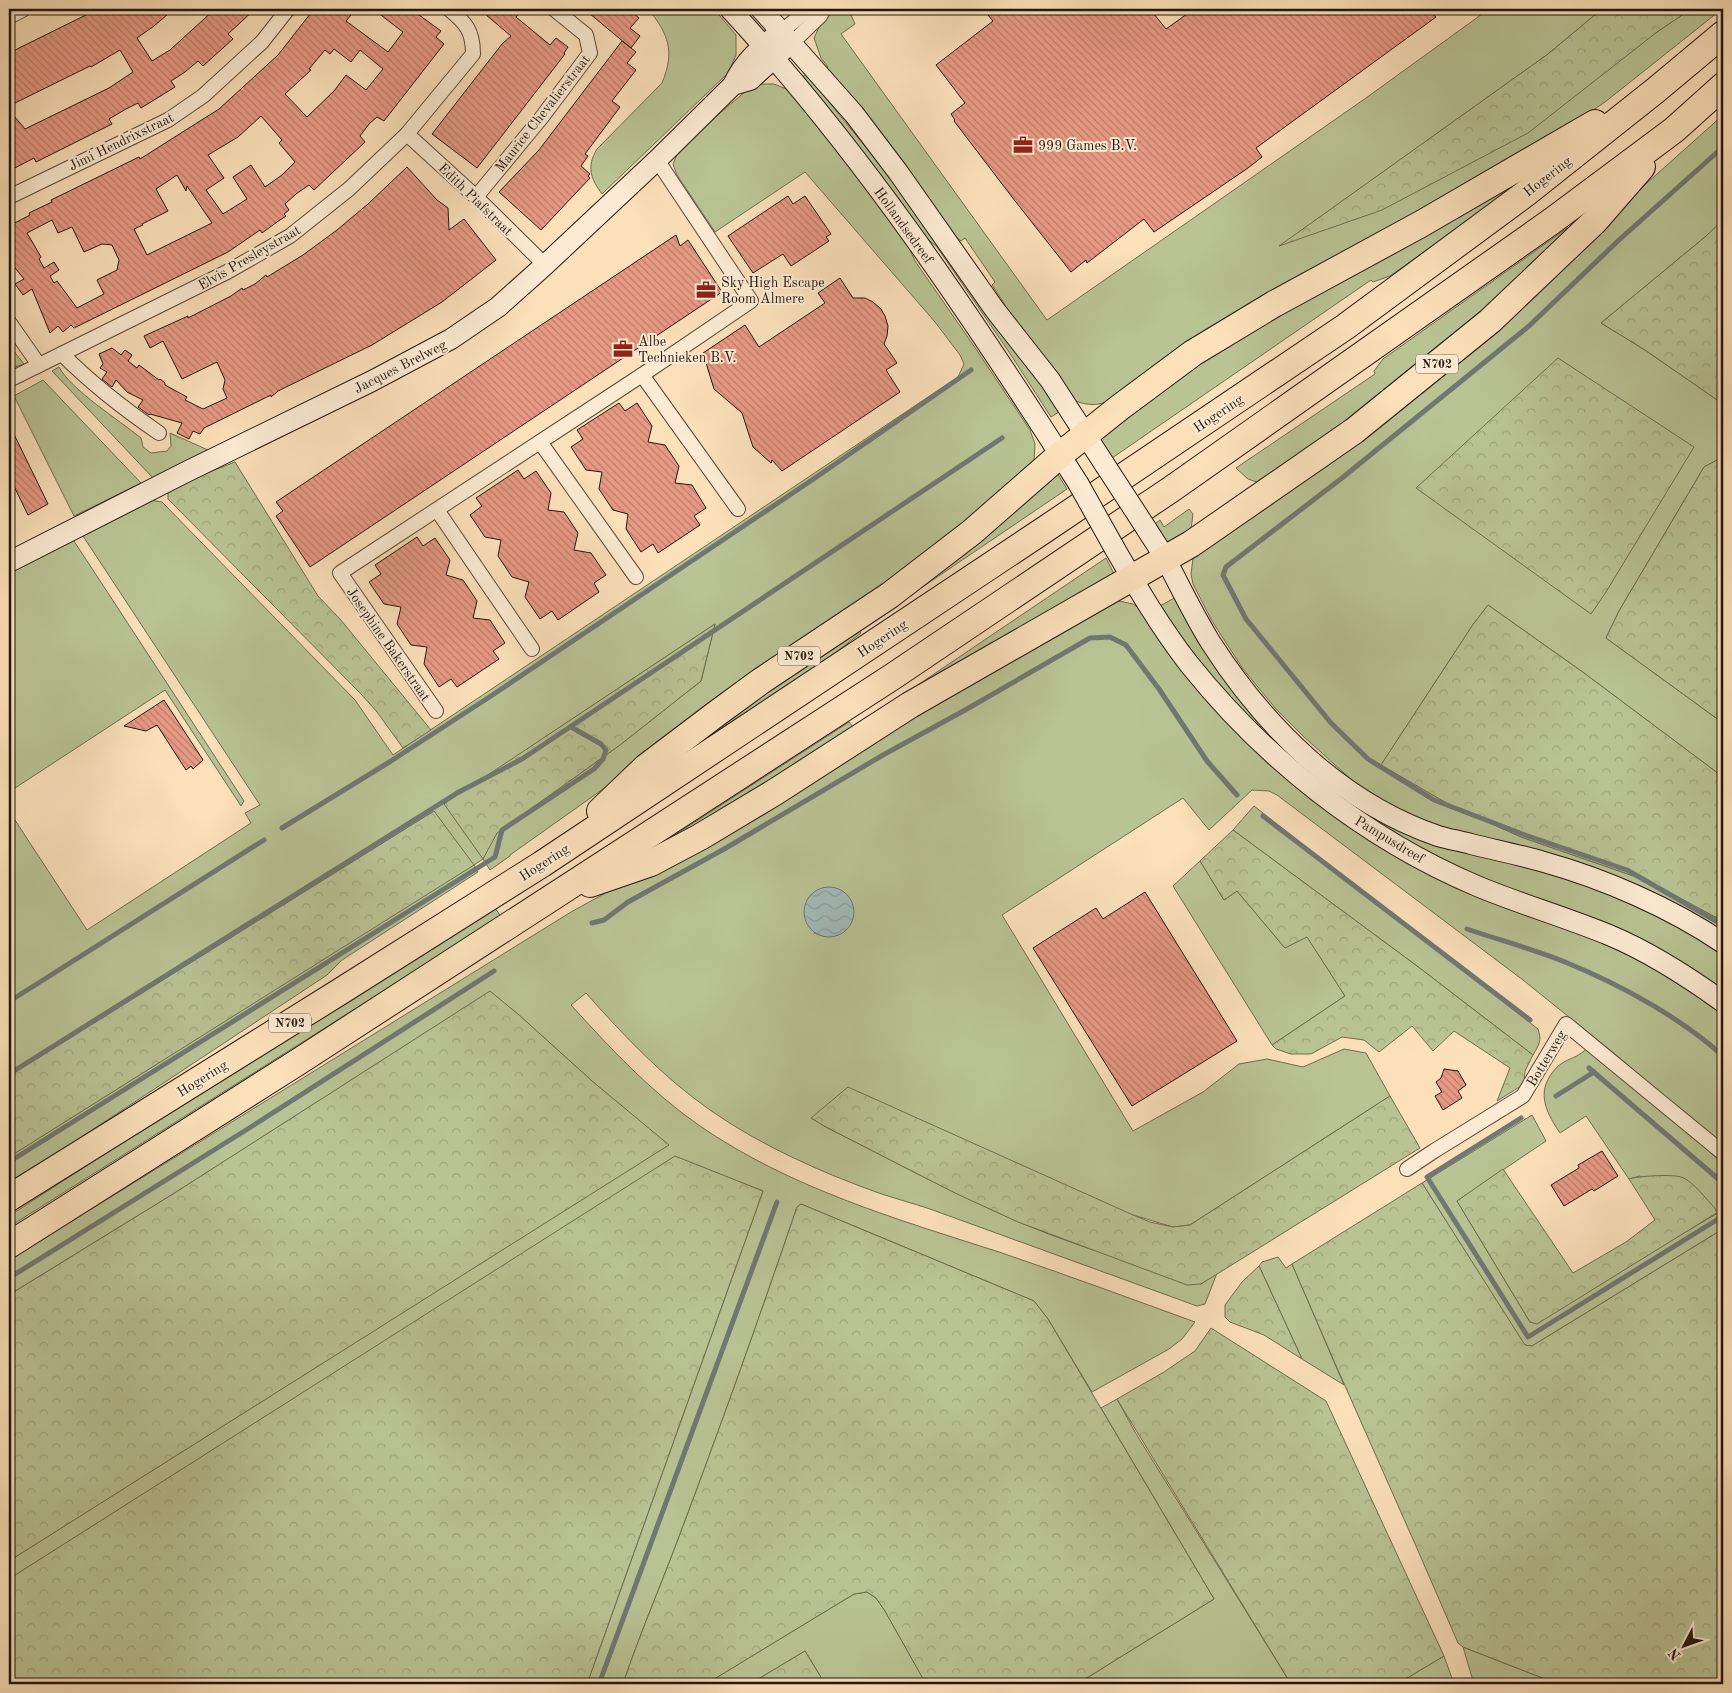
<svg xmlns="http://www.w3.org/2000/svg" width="1732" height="1693" font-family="'Old Standard TT',serif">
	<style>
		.green { fill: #b9c394; stroke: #6e6c51; fill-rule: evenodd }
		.forest { fill: url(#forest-crowns); stroke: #6e6c51 }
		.water { fill: url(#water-waves); stroke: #707875 }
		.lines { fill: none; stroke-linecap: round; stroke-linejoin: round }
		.stream { stroke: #707875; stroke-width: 5 }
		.building { fill: url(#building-back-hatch); stroke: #23160e; fill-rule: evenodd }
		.street-casing { stroke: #594839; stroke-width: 16 }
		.secondary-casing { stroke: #23160e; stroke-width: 22 }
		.highway-casing { stroke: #23160e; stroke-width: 28 }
		.street { stroke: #fcebd2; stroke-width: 14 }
		.secondary { stroke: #fcebd2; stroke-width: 20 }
		.highway { stroke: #fbe0ba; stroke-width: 26 }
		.secondary-bridge-casing { stroke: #23160e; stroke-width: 22; stroke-linecap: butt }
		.secondary-bridge { stroke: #fcebd2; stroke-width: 20 }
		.labels { text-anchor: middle; stroke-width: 4; stroke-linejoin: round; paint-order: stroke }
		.shield { fill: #fcebd2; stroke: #645649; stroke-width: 1 }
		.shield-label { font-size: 12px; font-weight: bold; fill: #23160e }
		.street-label { font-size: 14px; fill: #23160e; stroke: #fcebd2 }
		.poi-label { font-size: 14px; fill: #23160e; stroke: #fcebd2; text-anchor: start }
	</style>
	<defs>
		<pattern id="forest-crowns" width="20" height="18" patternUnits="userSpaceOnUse" patternTransform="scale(1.25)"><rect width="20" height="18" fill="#b9c394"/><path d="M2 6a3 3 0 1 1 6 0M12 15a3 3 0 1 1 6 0" fill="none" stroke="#9fa77e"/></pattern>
		<pattern id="water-waves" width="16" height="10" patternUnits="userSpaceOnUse" patternTransform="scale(1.25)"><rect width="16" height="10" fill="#a3baba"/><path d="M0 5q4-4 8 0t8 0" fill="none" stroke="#8c9f9f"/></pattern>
		<pattern id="building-back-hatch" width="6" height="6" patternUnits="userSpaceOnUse" patternTransform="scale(1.25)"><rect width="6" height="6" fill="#e79983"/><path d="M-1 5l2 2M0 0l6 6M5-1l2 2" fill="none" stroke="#bb7c6a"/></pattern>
	</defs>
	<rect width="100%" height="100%" fill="#fbe0ba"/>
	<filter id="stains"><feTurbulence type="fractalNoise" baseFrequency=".004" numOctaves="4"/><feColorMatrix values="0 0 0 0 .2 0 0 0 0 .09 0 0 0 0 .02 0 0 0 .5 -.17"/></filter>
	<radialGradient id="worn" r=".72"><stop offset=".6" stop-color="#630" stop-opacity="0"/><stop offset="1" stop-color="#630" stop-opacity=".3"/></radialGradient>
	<!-- green -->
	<g class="green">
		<path d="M 648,9 L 714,9 L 736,35 L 736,55 L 728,73 L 602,194 C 591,179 586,167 597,149 L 662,83 C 675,52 669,34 648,9 Z"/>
		<path d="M 831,9 L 855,9 L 851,15 L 855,24 L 841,34 L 1047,320 L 1366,98 L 1489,9 L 1602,9 L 1548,54 L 1281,245 L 1657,32 L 1691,9 L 1722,9 L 1605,102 L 1570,126 L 1107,402 C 1095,406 1085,405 1073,400 L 1016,328 L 1004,303 L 992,285 L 995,282 L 965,238 L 961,241 L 947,230 L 826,69 L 828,67 L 821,58 L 814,38 L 821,23 Z"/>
		<polygon points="806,74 873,156 902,188 1062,410 1051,417 1009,352 937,247 908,222 799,80"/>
		<path d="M 761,84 L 774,84 L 789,90 L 904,237 L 915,261 L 976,349 L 1030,430 L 1035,444 L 1034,461 L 991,508 L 589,799 L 510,855 L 510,856 L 490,870 L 483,859 L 474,865 L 478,872 L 342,960 L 327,975 L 56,1154 L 9,1182 L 9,1157 L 163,1060 L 434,811 L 9,1076 L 9,811 L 87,930 L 251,823 L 245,813 L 260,805 L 81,533 L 150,500 L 162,502 L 355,700 L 393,755 L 958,377 L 964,364 L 960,355 L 935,322 L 805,172 L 715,232 L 677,175 L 673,164 L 680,147 L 746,91 L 753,87 ZM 715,624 L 701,681 L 620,745 L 497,833 L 527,749 Z"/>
		<polygon points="1723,115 1723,220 1705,237 1601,323 1645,350 1723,404 1723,462 1719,459 1704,467 1619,611 1606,638 1723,723 1723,777 1584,673 1488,605 1472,626 1381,765 1450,805 1521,837 1648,881 1723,921 1723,937 1402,816 1353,781 1303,736 1276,709 1243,669 1212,621 1193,584 1191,574 1193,558 1609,217"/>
		<polygon points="1574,142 1483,210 1390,276 1373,282 1371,280 1112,458 1094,436 1241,336"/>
		<polygon points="1590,212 1528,277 1266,485 1248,479 1236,468 1375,374 1374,371 1383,359"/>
		<polygon points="9,345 24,364 9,369"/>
		<path d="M 59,367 C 71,390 119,420 141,438 L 143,447 L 151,453 L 167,451 L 171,446 L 170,433 L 208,450 L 153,478 L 52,371 Z"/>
		<polygon points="43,380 141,483 74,516 14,396"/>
		<polygon points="1054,468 1067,489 859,630 861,633 817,667 652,773"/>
		<polygon points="1189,509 1193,514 1190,537 1172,550 1151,527 1160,520 1164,527"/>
		<polygon points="72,538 244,801 241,806 165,690 9,792 9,570"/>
		<polygon points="1106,558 1115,576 836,747 647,853 849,722 854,728"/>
		<polygon points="1178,596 1317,775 1509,859 1638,903 1723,950 1723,995 1501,890 1357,814 1238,712 1158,607"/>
		<path d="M 1119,601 L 1133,604 L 1138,607 L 1328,806 L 1618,945 L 1723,1009 L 1723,1148 L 1615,1054 L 1523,980 L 1277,795 L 1269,791 L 1252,790 L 1209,830 L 1183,798 L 1002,915 L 1133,1131 L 1203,1092 L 1239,1064 L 1267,1059 L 1303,1067 L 1344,1049 L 1366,1053 L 1390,1096 L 1190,1225 L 1173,1227 L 811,1118 L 826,1127 C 889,1159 952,1193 1017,1221 C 1076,1247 1139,1264 1201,1284 L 1217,1273 L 1205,1304 L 1197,1306 C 1108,1274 1019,1241 930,1209 C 912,1203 893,1198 876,1192 C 818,1171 760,1145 710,1110 C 663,1077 624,1036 586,993 L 571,1005 C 611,1049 651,1092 700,1126 C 790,1188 896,1219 999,1252 C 1064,1274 1129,1298 1195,1322 L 1182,1339 L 1169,1349 L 1092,1392 L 1048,1319 L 1034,1301 L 801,1204 L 797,1207 C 759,1319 719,1431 677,1542 C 659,1590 639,1636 623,1684 L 587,1684 L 763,1191 L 675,1157 L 9,1579 L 9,1561 L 668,1145 L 592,1081 L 519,1015 L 490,992 L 173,1194 L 9,1295 L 9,1260 L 571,912 L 773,801 L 1111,602 ZM 848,896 C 863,922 841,945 814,933 Z"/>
		<path d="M 1254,806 L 1538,1029 C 1542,1040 1539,1045 1533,1055 L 1417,966 L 1233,830 Z"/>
		<polygon points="1200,861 1224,900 1237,891 1285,948 1307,936 1345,996 1272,1045 1173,886"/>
		<polygon points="492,903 501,917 9,1227 9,1216"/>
		<path d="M 1587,1048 L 1698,1141 L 1723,1164 L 1723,1229 L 1532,1346 L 1524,1345 L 1422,1183 L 1532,1115 L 1546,1141 L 1457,1201 L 1530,1322 L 1718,1213 L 1640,1176 L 1629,1179 L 1586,1116 L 1560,1133 C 1548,1115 1537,1096 1550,1076 C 1553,1071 1558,1065 1564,1062 C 1573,1057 1580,1056 1587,1048 Z"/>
		<polygon points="1278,1257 1286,1268 1292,1264 1344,1385 1302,1359 1259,1266 1262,1262"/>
		<polygon points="1117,1399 1135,1432 1291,1684 1077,1684 1214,1599 1101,1408"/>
		<polygon points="867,1592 876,1598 885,1611 926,1684 825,1684 805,1651 750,1684 706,1684 854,1594"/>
		<polygon points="1463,1647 1558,1684 1474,1684"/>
		<polygon points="1444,1656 1454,1684 1397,1684"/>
	</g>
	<!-- forest -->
	<g class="forest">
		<polygon points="1602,9 1691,9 1657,32 1528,133 1382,210 1279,246 1548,54"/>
		<polygon points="1723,220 1723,404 1645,350 1601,323 1705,237"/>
		<polygon points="1558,358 1694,447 1606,592 1591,614 1416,488"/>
		<polygon points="1719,459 1723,462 1723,723 1606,638 1619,611 1704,467"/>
		<polygon points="235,462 318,596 340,619 431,730 403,748 377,712 361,694 168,499 168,494 171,487"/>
		<polygon points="1488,605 1584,673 1723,777 1723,921 1648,881 1521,837 1450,805 1381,765 1472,626"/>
		<polygon points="715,624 701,681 620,745 497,833 483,859 444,804"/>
		<polygon points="434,811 474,865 9,1157 9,1076"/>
		<polygon points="1233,830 1417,966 1533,1055 1525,1071 1524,1084 1497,1101 1510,1068 1454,1031 1433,1051 1412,1026 1379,1052 1364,1040 1342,1037 1311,1054 1291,1054 1276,1049 1272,1045 1345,996 1307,937 1285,948 1237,891 1224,900 1200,861"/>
		<polygon points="490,991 519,1015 592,1081 669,1145 9,1561 9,1295 173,1194"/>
		<polygon points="848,1087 1133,1215 1150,1222 1173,1227 1190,1225 1390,1096 1420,1148 1201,1284 1187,1285 1018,1222 955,1193 826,1127 811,1118"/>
		<polygon points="675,1156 763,1191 587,1684 9,1684 9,1579"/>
		<path d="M 1503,1169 L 1573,1273 L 1626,1242 L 1655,1220 L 1629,1179 C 1638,1176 1672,1174 1681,1177 C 1692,1180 1710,1203 1718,1212 L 1537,1324 L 1530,1322 L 1457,1201 Z"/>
		<path d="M 1422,1183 L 1525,1345 L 1532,1346 L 1723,1229 L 1723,1684 L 1558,1684 L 1463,1647 L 1458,1643 C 1404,1516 1346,1391 1292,1264 Z"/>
		<path d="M 801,1204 L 1034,1301 L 1048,1319 L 1214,1599 L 1077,1684 L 926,1684 L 885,1611 L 876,1598 L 867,1592 L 854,1594 L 706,1684 L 623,1684 C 639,1636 659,1590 677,1542 C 719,1431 759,1319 797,1207 Z"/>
		<polygon points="1259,1266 1302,1359 1264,1335 1230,1322 1225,1317 1225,1305 1242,1282"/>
		<polygon points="1211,1328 1326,1401 1444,1656 1397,1684 1291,1684 1117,1399 1164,1372 1195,1351"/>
		<polygon points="805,1651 825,1684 750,1684"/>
	</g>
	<!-- water -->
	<circle class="water" cx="829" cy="912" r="25"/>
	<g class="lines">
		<!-- stream -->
		<g class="stream">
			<polyline points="1723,147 1619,240 1529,326 1342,478 1226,567 1223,575 1246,619 1331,723 1368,759 1434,800 1525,835 1627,870 1723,925"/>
			<polyline points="1263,816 1530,1020"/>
			<polyline points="282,828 391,761 491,696 815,478 971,370"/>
			<polyline points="592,923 604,920 628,902 726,848 883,755 967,709 1090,638 1110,637 1126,645 1159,689 1207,761 1237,795"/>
			<path d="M 1467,929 C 1499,940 1533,949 1565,962 C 1619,984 1680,1017 1723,1056"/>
			<polyline points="10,1001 264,840"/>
			<polyline points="1589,1068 1723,1183"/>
			<polyline points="9,1074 457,793 522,759 1002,438"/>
			<polyline points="1556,1096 1594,1072"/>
			<polyline points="1521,1118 1427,1177 1528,1337 1723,1216"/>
			<polyline points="9,1162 495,857 502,830 594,769 603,759 606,750 601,744 571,727"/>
			<polyline points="9,1278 254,1125 494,971"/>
			<polyline points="599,1684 777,1202"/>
		</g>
	</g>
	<!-- building -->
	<g class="building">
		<polygon points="98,9 174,9 154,26 137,38 152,61 170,50 215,9 255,9 228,34 233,39 203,66 198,61 185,72 171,81 175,87 141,108 138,103 126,109 109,119 112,124 36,162 34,158 9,171 9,110 25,129 109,88 133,72 120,50 91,67 90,66 9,106 9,53"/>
		<path d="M 314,9 L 356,9 L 346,21 L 388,52 L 403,32 L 373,9 L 411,9 L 441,31 L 436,37 L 444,44 L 384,121 L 377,117 L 369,124 L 360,136 L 365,142 L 314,190 L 309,185 L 296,194 L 285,204 L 289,210 L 284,214 L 286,216 L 277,222 L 262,233 L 260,230 L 228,252 L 74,328 L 71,325 L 63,332 L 58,326 L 50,333 L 32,289 L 23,295 L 15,284 L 24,279 L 12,264 L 9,255 L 9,226 L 30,215 L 29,213 L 52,202 L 51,200 L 139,157 L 140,159 L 219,109 L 278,55 ZM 334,49 L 351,62 L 360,50 L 383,69 L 366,90 L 346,75 L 334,91 L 307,117 L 285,94 L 311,70 L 309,69 L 325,50 L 330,54 ZM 261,116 L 282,140 L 279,143 L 295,162 L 282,175 L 265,187 L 251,165 L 233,177 L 247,199 L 223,214 L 206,190 L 224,178 L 208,155 L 238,137 ZM 177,175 L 186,191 L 187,186 L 212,223 L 147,255 L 134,229 L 143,225 L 142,224 L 168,211 L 156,189 ZM 52,220 L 58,233 L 72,227 L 84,252 L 102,244 L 112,245 L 119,260 L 117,270 L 97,280 L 104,294 L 77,308 L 57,281 L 54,283 L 50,276 L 59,270 L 54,262 L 44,268 L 39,259 L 41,257 L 27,233 Z"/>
		<polygon points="479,9 523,9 516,17 550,45 556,38 568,47 564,53 565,54 477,168 432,134 502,44 511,36"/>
		<polygon points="584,9 628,9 639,18 630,28 640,36 631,48"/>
		<polygon points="983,9 1150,9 1166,29 1194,9 1429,9 1436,17 1256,148 1262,157 1248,168 1154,232 1144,219 1087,263 1086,260 1071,272 1012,197 954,121 955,120 951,114 965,103 936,65 993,21"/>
		<polygon points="622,41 636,52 627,63 636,70 612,101 620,107 585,154 588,156 581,166 590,174 588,176 590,178 541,230 499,192 539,150"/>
		<polygon points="407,167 437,200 448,208 449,230 464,219 496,260 442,302 372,345 278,391 271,397 271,395 204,428 200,434 193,431 189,439 177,433 182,423 150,414 149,415 138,407 143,400 127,392 116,380 112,387 102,379 107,372 100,368 103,364 99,354 112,348 121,355 125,350 132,355 128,361 137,368 139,365 159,380 160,379 165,383 165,385 187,397 185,400 203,409 227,398 223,389 225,380 217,362 182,379 163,341 150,348 144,336 188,316 188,318 231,296 242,288 243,290 255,284 266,275 267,277 303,255 337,230 368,204"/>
		<polygon points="788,196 793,204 805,196 831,234 826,237 829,241 791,266 783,254 753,273 728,236"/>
		<polygon points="676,235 680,246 688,240 722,292 310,567 276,516 283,511 276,502"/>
		<polygon points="840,278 853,298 865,298 873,302 881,309 885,316 888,326 887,336 884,344 897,363 886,370 900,392 782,471 772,460 771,463 753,447 742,413 714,389 703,353 745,325 759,347 825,303 818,293"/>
		<polygon points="619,403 625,411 637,403 652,426 648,442 665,445 679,466 675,483 692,485 706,508 694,516 700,525 658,553 653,544 641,552 626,529 628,514 613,510 599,489 602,472 586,470 571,447 583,439 577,430"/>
		<polygon points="9,424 48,504 28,515 9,476"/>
		<polygon points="518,470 524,479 536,471 551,493 548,510 564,512 578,533 574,550 591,553 606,575 594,583 599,592 558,620 552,611 540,619 525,597 529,582 512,577 498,556 501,540 485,537 470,515 482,506 476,498"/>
		<polygon points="417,537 423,546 435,538 450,560 446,575 463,580 477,601 473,618 490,620 505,643 493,651 499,659 457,687 451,679 439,687 424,664 427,647 411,645 397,624 401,607 384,604 369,582 381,574 375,565"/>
		<polygon points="164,700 203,760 193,769 191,766 186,770 157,725 146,731 124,726"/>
		<polygon points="1145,892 1237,1041 1132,1106 1033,948 1096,908 1103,919"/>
		<polygon points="1444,1069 1458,1071 1466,1085 1458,1091 1462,1098 1443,1110 1435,1096 1442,1092 1436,1082 1441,1078"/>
		<polygon points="1602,1151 1618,1176 1594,1191 1592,1189 1564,1206 1551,1185 1579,1168 1578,1165"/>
	</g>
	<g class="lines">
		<defs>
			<g id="street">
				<polyline points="9,17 24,9"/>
				<polyline points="782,31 809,9"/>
				<polyline points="792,43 820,16 824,9"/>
				<polyline points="407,134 476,197 545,265"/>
				<polyline points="9,197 168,120 203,96 262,42 288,9"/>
				<polyline points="476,197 542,117 590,53 586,35 554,9"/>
				<polyline points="9,322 39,365"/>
				<path d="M 62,354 C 92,384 124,409 159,433"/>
				<polyline points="642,375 738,509"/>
				<path d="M 9,380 L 227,272 L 290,236 L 349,189 L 407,134 L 473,54 C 473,31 466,23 449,9"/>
				<polyline points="540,442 636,577"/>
				<polyline points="437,510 532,649"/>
				<polyline points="436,711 340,573 642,375 751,301 657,160"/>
				<polyline points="1407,1169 1434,1151 1523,1096 1566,1024 1723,1153"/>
			</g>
			<g id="secondary">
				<path d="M 730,9 C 863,153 973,318 1078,483"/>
				<polyline points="761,9 854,114 898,172 995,310 1050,380 1105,465"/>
				<polyline points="733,85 750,80 783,50"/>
				<path d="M 1146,528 C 1152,538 1160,549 1166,560 C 1181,588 1194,616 1211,643 C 1265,727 1341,803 1438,836 C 1448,839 1460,841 1471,844 C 1495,850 1520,855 1544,862 C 1605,879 1671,908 1723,943"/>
				<path d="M 1115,549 C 1138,589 1161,628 1189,664 C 1265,759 1364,838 1477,886 C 1520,904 1565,917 1609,935 C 1650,952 1687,976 1723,1002"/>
				<path d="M 9,562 L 186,472 L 372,381 L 451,339 L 498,307 L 545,265 L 657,160 L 733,85 C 744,61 761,47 782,31"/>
			</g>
			<g id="highway">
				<polyline points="600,811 646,767 716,714 761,681 890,595 972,532 1060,455 1119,408 1193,353 1274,304 1421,224 1595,123"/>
				<polyline points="590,884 651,863 700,837 775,792 910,705 1191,544 1354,431 1490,321 1595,221 1642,167"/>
				<polyline points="9,1198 341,991 542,864 1044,530 1345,327 1525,194 1656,90 1723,34"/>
				<polyline points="9,1245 298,1062 892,677 1173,488 1552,221 1674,130 1723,86"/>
			</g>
		</defs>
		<!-- street casing -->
		<use href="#street" class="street-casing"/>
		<!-- secondary casing -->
		<use href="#secondary" class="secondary-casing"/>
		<!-- highway casing -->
		<use href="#highway" class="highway-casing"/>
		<!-- street -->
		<use href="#street" class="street"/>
		<!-- secondary -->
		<use href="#secondary" class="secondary"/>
		<!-- highway -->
		<use href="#highway" class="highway"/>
		<defs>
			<g id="secondary-bridge">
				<polyline points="1105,465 1146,528"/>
				<polyline points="1078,483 1115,549"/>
			</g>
		</defs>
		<!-- secondary-bridge casing -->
		<use href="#secondary-bridge" class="secondary-bridge-casing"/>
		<!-- secondary-bridge -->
		<use href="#secondary-bridge" class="secondary-bridge"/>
	</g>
	<!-- icons -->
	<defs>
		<symbol id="office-bare" viewBox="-9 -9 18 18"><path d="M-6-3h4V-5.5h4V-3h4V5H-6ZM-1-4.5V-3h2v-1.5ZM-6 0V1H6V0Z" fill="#8f2418" stroke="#fcebd2" stroke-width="2.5" paint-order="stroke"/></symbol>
	</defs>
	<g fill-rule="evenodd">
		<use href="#office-bare" x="1009" y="131" width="28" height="28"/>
		<use href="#office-bare" x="692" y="276" width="28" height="28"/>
		<use href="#office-bare" x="609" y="335" width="28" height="28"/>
	</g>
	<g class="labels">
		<!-- shield labels -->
		<g class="shield">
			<rect x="1416" y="354.5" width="42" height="19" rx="4"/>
			<rect x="778" y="646.5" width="42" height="19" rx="4"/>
			<rect x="269" y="1013.5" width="42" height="19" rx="4"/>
		</g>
		<g class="shield-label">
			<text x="1437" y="368">N702</text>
			<text x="799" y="660">N702</text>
			<text x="290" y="1027">N702</text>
		</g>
		<!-- street labels -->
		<g class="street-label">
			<text transform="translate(542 113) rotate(-52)" y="5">Maurice Chevalierstraat</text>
			<text transform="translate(121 141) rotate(-26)" y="5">Jimi Hendrixstraat</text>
			<text transform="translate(1547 176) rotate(-38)" y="5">Hogering</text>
			<text transform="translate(476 199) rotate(44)" y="5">Edith Piafstraat</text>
			<text transform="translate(904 225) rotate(54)" y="5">Hollandsedreef</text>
			<text transform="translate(249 257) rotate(-30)" y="5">Elvis Presleystraat</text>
			<text transform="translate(400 366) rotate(-27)" y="5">Jacques Brelweg</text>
			<text transform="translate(1218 413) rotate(-34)" y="5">Hogering</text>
			<text transform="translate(882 638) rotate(-34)" y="5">Hogering</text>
			<text transform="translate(389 644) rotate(55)" y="5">Josephine Bakerstraat</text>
			<text transform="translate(1390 839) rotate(31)" y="5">Pampusdreef</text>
			<text transform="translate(544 862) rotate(-33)" y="5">Hogering</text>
			<text transform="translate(1546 1058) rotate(-59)" y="5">Botterweg</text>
			<text transform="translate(202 1078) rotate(-32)" y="5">Hogering</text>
		</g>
		<!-- poi labels -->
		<g class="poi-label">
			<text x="1038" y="150">999 Games B.V.</text>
			<text x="721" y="287">Sky High Escape<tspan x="721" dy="16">Room Almere</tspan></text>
			<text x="638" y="346">Albe<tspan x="638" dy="16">Technieken B.V.</tspan></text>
		</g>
	</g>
	<!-- margin -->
	<rect width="1732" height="1693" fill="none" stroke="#fbe0ba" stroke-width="30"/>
	<rect x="10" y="10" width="1712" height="1673" fill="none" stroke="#23160e" stroke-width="2.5"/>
	<rect x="15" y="15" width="1702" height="1663" fill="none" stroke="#23160e"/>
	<!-- north arrow -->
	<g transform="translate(1684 1646) rotate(229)" stroke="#fcebd2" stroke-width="4" paint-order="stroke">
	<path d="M0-4L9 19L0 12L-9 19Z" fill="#23160e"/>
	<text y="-8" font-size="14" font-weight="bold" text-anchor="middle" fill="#23160e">N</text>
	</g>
	<rect width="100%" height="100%" filter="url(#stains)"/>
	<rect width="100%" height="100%" fill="url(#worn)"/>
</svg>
